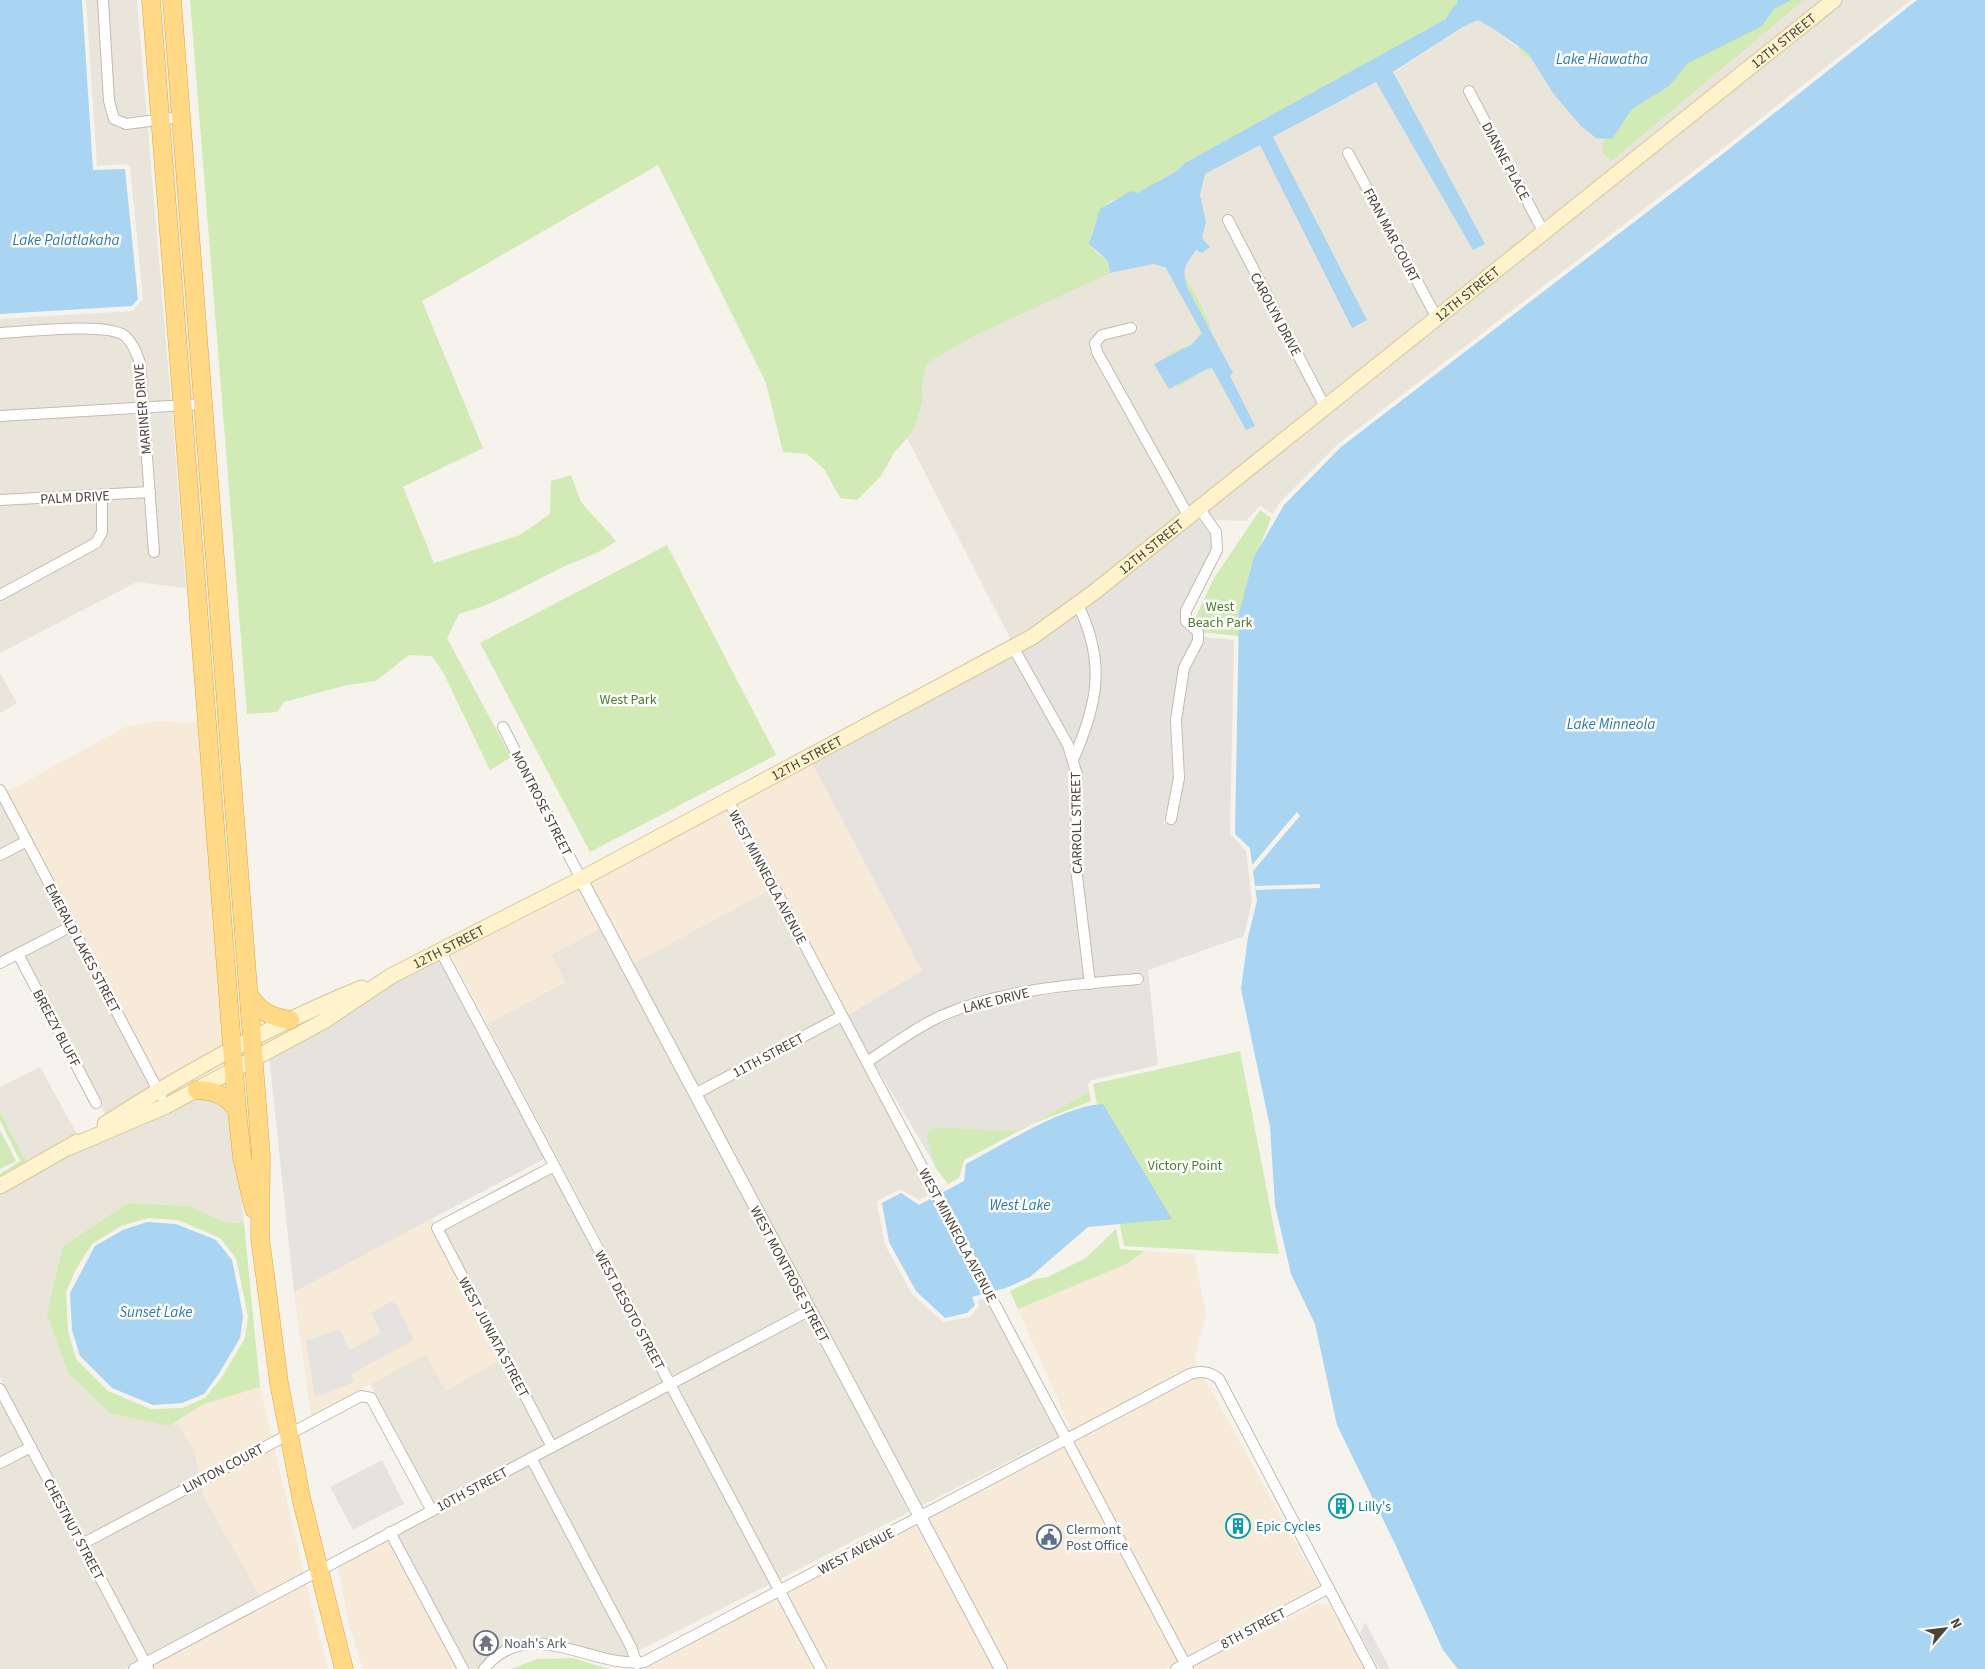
<svg xmlns="http://www.w3.org/2000/svg" width="1985" height="1669" font-family="'Source Sans 3',sans-serif">
	<style>
		.residential { fill: #eae5da }
		.commercial { fill: #f7ead8 }
		.industrial { fill: #e6e2dd }
		.green { fill: #d2eab5; fill-rule: evenodd }
		.parking { fill: #e5e3e0 }
		.water { fill: #a9d4f2 }
		.pier { fill: #f6f3ec }
		.lines { fill: none; stroke-linecap: round; stroke-linejoin: round }
		.minor-casing { stroke: #c2bbae; stroke-width: 12 }
		.tertiary-casing { stroke: #c2bbae; stroke-width: 14 }
		.secondary-casing { stroke: #d6c79b; stroke-width: 17 }
		.trunk-casing { stroke: #e0a43c; stroke-width: 19 }
		.minor { stroke: #fff; stroke-width: 10 }
		.tertiary { stroke: #fff; stroke-width: 12 }
		.secondary { stroke: #fff3cd; stroke-width: 15 }
		.trunk { stroke: #ffd985; stroke-width: 18 }
		.labels { text-anchor: middle; stroke-width: 5; stroke-linejoin: round; paint-order: stroke }
		.street-label { font-size: 14px; fill: #4b4439; stroke: #fff }
		.park-label { font-size: 14px; fill: #4a7f2a; stroke: #fff }
		.culture-label { font-size: 14px; fill: #0d838f; stroke: #fff; text-anchor: start }
		.service-label { font-size: 14px; fill: #4e5e75; stroke: #fff; text-anchor: start }
		.worship-label { font-size: 14px; fill: #5b616d; stroke: #fff; text-anchor: start }
		.water-label { font-size: 15px; font-style: italic; fill: #2e7ab2; stroke: #fff }
	</style>
	<rect width="100%" height="100%" fill="#f6f3ec"/>
	<!-- residential -->
	<g class="residential">
		<polygon points="86,0 137,0 171,401 149,403 145,362 141,350 129,332 120,327 99,323 0,328 0,319 132,311 143,299 130,167 126,164 97,166"/>
		<polygon points="1804,0 1826,0 1545,223 1471,84 1462,89 1536,230 1439,310 1351,146 1341,151 1430,317 1327,399 1231,213 1221,218 1319,406 1190,509 1102,350 1101,343 1104,340 1137,332 1136,322 1111,327 1095,334 1090,344 1092,355 1182,516 1033,630 1012,642 907,438 914,430 923,400 922,385 926,363 974,336 1107,273 1154,264 1166,269 1201,333 1196,345 1198,374 1206,312 1182,272 1206,222 1200,195 1205,174 1395,72 1476,19 1490,26 1518,48 1527,58 1538,54 1610,132 1612,161"/>
		<polygon points="1842,0 1911,0 1722,149 1338,444 1280,502 1273,514 1260,506 1246,521 1213,520 1206,509"/>
		<polygon points="98,333 115,337 121,341 131,355 134,365 138,404 0,411 0,338"/>
		<polygon points="172,411 186,588 137,582 0,653 0,600 95,550 107,532 108,500 144,498 149,557 159,556 150,413"/>
		<polygon points="139,414 144,487 0,495 0,421"/>
		<polygon points="97,501 97,531 89,543 0,589 0,505"/>
		<polygon points="0,673 17,703 0,713"/>
		<polygon points="0,802 19,839 0,849"/>
		<polygon points="24,848 64,924 0,957 0,861"/>
		<polygon points="769,890 835,1014 697,1087 632,964"/>
		<polygon points="601,928 802,1309 674,1378 487,1024 565,982 551,955"/>
		<polygon points="69,933 151,1089 107,1117 101,1106 103,1104 25,956"/>
		<polygon points="840,1023 930,1194 919,1200 900,1189 879,1200 877,1204 885,1245 912,1294 943,1322 970,1317 979,1306 978,1300 985,1298 1058,1436 919,1507 702,1095"/>
		<polygon points="40,1067 78,1136 28,1165 0,1111 0,1087"/>
		<polygon points="197,1095 210,1096 232,1112 244,1223 227,1223 189,1206 128,1203 63,1246 68,1373 169,1426 177,1422 194,1450 200,1475 84,1537 0,1377 0,1191 73,1151"/>
		<polygon points="551,1172 664,1383 555,1440 444,1230"/>
		<polygon points="807,1317 909,1512 780,1579 678,1387"/>
		<polygon points="426,1354 446,1390 500,1360 545,1445 434,1504 370,1384"/>
		<polygon points="668,1392 770,1584 638,1651 538,1460"/>
		<polygon points="0,1401 24,1445 0,1457"/>
		<polygon points="28,1454 138,1662 124,1669 0,1669 0,1469"/>
		<polygon points="528,1465 626,1650 628,1657 626,1658 562,1643 505,1646 495,1652 478,1669 469,1669 398,1535"/>
		<polygon points="202,1485 204,1497 261,1597 148,1656 89,1546"/>
	</g>
	<!-- commercial -->
	<g class="commercial">
		<polygon points="159,721 197,723 226,1048 161,1083 7,792 125,727"/>
		<polygon points="811,761 922,971 848,1015 735,802"/>
		<polygon points="725,807 769,890 632,964 588,880"/>
		<polygon points="578,885 601,928 551,955 565,981 487,1024 449,951"/>
		<polygon points="432,1218 435,1223 430,1226 500,1360 445,1390 426,1354 311,1416 294,1292"/>
		<polygon points="1144,1251 1194,1254 1206,1315 1194,1360 1198,1367 1188,1369 1068,1432 1071,1429 1018,1309 1127,1264"/>
		<polygon points="1197,1377 1204,1377 1320,1587 1188,1657 1073,1441"/>
		<polygon points="260,1387 272,1437 200,1475 194,1450 177,1422 204,1404"/>
		<polygon points="1063,1446 1178,1662 1165,1669 1007,1669 926,1519"/>
		<polygon points="274,1447 304,1573 261,1597 204,1497 202,1485"/>
		<polygon points="916,1525 994,1669 828,1669 787,1593"/>
		<polygon points="388,1540 410,1581 457,1669 363,1669 349,1624 338,1566"/>
		<polygon points="306,1583 328,1669 154,1669 152,1665"/>
		<polygon points="778,1598 815,1669 637,1669 660,1661"/>
		<polygon points="1319,1603 1330,1605 1365,1669 1194,1669 1193,1666"/>
	</g>
	<!-- industrial -->
	<g class="industrial">
		<polygon points="1196,518 1199,519 1210,535 1212,549 1181,612 1182,624 1193,635 1193,640 1179,668 1170,719 1173,778 1164,823 1175,824 1184,778 1181,720 1189,669 1203,643 1204,637 1234,640 1230,834 1246,851 1252,901 1244,936 1148,970 1158,1065 1092,1080 1088,1084 1089,1091 1036,1122 1015,1131 932,1127 926,1133 935,1165 874,1063 926,1029 967,1012 1033,996 1144,984 1143,974 1095,978 1081,867 1083,788 1079,759 1096,714 1102,670 1098,640 1084,606"/>
		<polygon points="1075,613 1087,643 1091,671 1086,712 1074,745 1020,649"/>
		<polygon points="1011,655 1063,747 1071,776 1070,869 1084,979 922,1021 869,1055 848,1015 922,971 811,761"/>
		<polygon points="437,957 544,1159 294,1292 269,1056 393,981"/>
	</g>
	<!-- green -->
	<g class="green">
		<path d="M 190,0 L 1463,0 L 1460,8 L 1435,29 L 1137,193 C 1107,202 1103,200 1093,230 C 1087,249 1094,250 1108,261 L 1110,273 L 974,336 L 927,363 L 922,385 L 923,400 L 914,430 L 894,453 L 881,476 L 857,500 L 840,498 L 824,469 L 807,454 L 783,452 L 766,383 L 658,165 L 422,301 L 483,448 L 403,487 L 434,563 L 520,535 L 550,514 L 551,481 L 571,475 L 581,502 L 616,541 C 599,554 580,559 561,568 C 526,585 496,604 459,614 L 447,638 L 511,757 L 490,770 L 443,672 L 432,656 L 409,655 L 376,681 L 347,685 L 284,702 L 277,712 L 247,714 Z"/>
		<polygon points="1746,0 1804,0 1612,161 1602,153 1603,143 1609,132 1538,54 1527,58 1518,48 1521,40"/>
		<path d="M 1166,269 L 1182,272 C 1200,302 1214,320 1214,356 L 1198,374 L 1179,387 L 1164,382 C 1156,354 1172,350 1196,345 L 1201,333 Z"/>
		<path d="M 1260,510 L 1271,518 C 1256,557 1240,594 1239,636 L 1198,632 L 1191,627 L 1214,578 Z"/>
		<polygon points="667,545 776,755 590,852 480,643"/>
		<polygon points="1240,1051 1279,1254 1124,1246 1093,1084"/>
		<polygon points="1089,1091 1091,1101 1032,1124 964,1160 959,1178 948,1184 935,1167 926,1133 932,1127 1015,1131 1036,1122"/>
		<polygon points="0,1111 28,1165 0,1180 0,1174 20,1161 0,1120"/>
		<polygon points="0,1130 16,1161 0,1169"/>
		<path d="M 128,1203 L 189,1206 L 227,1223 L 244,1223 L 260,1387 L 204,1404 L 169,1426 L 110,1413 L 68,1373 L 47,1314 L 63,1246 ZM 148,1218 L 178,1220 L 220,1238 L 236,1258 L 248,1316 L 245,1338 L 222,1377 L 205,1398 L 182,1408 L 151,1409 L 108,1391 L 76,1359 L 68,1331 L 66,1292 L 76,1269 L 92,1244 L 121,1226 Z"/>
		<polygon points="1116,1229 1120,1249 1144,1251 1127,1264 1018,1309 1010,1291 1035,1279 1048,1277 1086,1258"/>
		<polygon points="573,1658 609,1669 511,1669 537,1659"/>
	</g>
	<!-- parking -->
	<g class="parking">
		<polygon points="394,1300 414,1340 351,1374 354,1382 315,1397 306,1341 339,1329 350,1350 381,1333 371,1313"/>
		<polygon points="382,1460 404,1504 353,1530 330,1487"/>
		<polygon points="1365,1622 1390,1669 1379,1669 1360,1634"/>
	</g>
	<!-- water -->
	<g class="water">
		<polygon points="0,0 82,0 93,170 125,169 138,299 132,306 0,314"/>
		<path d="M 1457,0 L 1791,0 L 1774,9 L 1762,26 L 1688,63 L 1669,86 L 1632,109 L 1612,139 L 1596,138 L 1581,126 L 1553,93 L 1528,53 L 1492,28 L 1478,20 L 1463,27 L 1393,72 L 1485,244 L 1473,250 L 1376,82 L 1273,137 L 1367,320 L 1352,328 L 1260,145 L 1205,174 L 1200,195 L 1206,222 L 1202,238 L 1210,247 L 1202,253 L 1196,250 C 1185,266 1181,269 1188,289 L 1233,373 L 1230,376 L 1255,426 L 1246,430 L 1212,368 L 1207,369 L 1169,389 L 1154,364 L 1191,345 L 1202,333 L 1166,268 L 1154,264 L 1110,273 L 1108,261 L 1089,244 L 1100,209 L 1131,191 L 1137,193 L 1177,171 L 1185,163 L 1446,19 L 1451,10 L 1458,2 Z"/>
		<polygon points="1917,0 1985,0 1985,1669 1458,1669 1443,1650 1395,1544 1337,1425 1315,1324 1291,1274 1275,1205 1270,1127 1241,989 1248,937 1257,901 1253,871 1250,848 1235,834 1239,613 1254,557 1284,505 1341,447 1724,153"/>
		<path d="M 1103,1104 L 1172,1219 L 1088,1227 L 1030,1277 L 1006,1288 L 972,1297 L 975,1305 L 967,1313 L 945,1318 L 916,1291 L 889,1242 L 882,1203 L 901,1193 L 919,1205 L 964,1181 L 966,1164 C 1003,1145 1063,1106 1103,1104 Z"/>
		<polygon points="147,1222 176,1224 216,1240 232,1260 239,1294 243,1317 240,1338 218,1375 204,1394 182,1403 153,1405 112,1388 80,1356 72,1330 70,1293 95,1246 123,1230"/>
	</g>
	<!-- pier -->
	<g class="pier">
		<polygon points="1297,812 1300,816 1253,871 1252,865"/>
		<polygon points="1320,884 1320,888 1256,890 1255,886"/>
	</g>
	<g class="lines">
		<defs>
			<g id="minor">
				<polyline points="103,0 109,101 114,119 126,124 181,117"/>
				<polyline points="1469,91 1543,231"/>
				<polyline points="1348,153 1437,318"/>
				<polyline points="1228,220 1325,407"/>
				<polyline points="1131,328 1102,335 1095,343 1097,352 1189,517"/>
				<path d="M 0,333 C 26,332 107,322 125,336 C 133,343 137,354 140,363 L 154,552"/>
				<polyline points="0,416 203,404"/>
				<polyline points="0,500 150,492"/>
				<polyline points="0,595 96,543 102,532 102,495"/>
				<polyline points="1013,647 1068,745 1077,775 1076,868 1090,984"/>
				<polyline points="503,727 581,879"/>
				<path d="M 1073,760 C 1098,703 1106,662 1078,605"/>
				<polyline points="0,790 161,1096"/>
				<polyline points="728,800 1188,1669"/>
				<polyline points="1171,819 1179,778 1176,720 1184,668 1198,641 1198,632 1186,621 1186,611 1217,550 1216,532 1199,508"/>
				<polyline points="0,855 27,841"/>
				<polyline points="440,950 821,1669"/>
				<polyline points="18,954 96,1103"/>
				<polyline points="0,963 72,926"/>
				<path d="M 867,1062 C 891,1046 915,1028 941,1016 C 1002,989 1072,985 1138,979"/>
				<polyline points="695,1094 842,1016"/>
				<polyline points="0,1389 148,1668"/>
				<polyline points="552,1447 437,1228 554,1166"/>
				<polyline points="531,1458 631,1647 637,1664"/>
				<polyline points="0,1463 31,1447"/>
				<polyline points="390,1532 463,1669"/>
				<polyline points="82,1544 361,1396 371,1398 432,1511"/>
				<polyline points="134,1669 810,1310"/>
				<path d="M 484,1669 C 528,1613 593,1669 644,1662 L 1190,1374 C 1202,1370 1210,1372 1219,1379 L 1371,1669"/>
				<polyline points="1176,1669 1329,1588"/>
			</g>
			<polyline id="tertiary" points="581,879 1001,1669"/>
			<g id="secondary">
				<path d="M 105,1124 C 186,1072 273,1024 362,988"/>
				<path id="s1" d="M 70,1147 L 166,1106 L 324,1021 L 391,976 L 581,879 L 1032,637 L 1093,593 L 1834,0"/>
				<polyline points="0,1186 77,1142"/>
			</g>
			<g id="trunk">
				<polyline points="151,0 237,1110 242,1157 254,1209"/>
				<polyline points="172,0 261,1156 260,1237 279,1383 302,1502 344,1669"/>
				<path d="M 249,995 C 260,1012 271,1017 290,1020"/>
				<path d="M 197,1090 C 215,1091 226,1095 237,1110"/>
			</g>
		</defs>
		<!-- minor casing -->
		<use href="#minor" class="minor-casing"/>
		<!-- tertiary casing -->
		<use href="#tertiary" class="tertiary-casing"/>
		<!-- secondary casing -->
		<use href="#secondary" class="secondary-casing"/>
		<!-- trunk casing -->
		<use href="#trunk" class="trunk-casing"/>
		<!-- minor -->
		<use href="#minor" class="minor"/>
		<!-- tertiary -->
		<use href="#tertiary" class="tertiary"/>
		<!-- secondary -->
		<use href="#secondary" class="secondary"/>
		<!-- trunk -->
		<use href="#trunk" class="trunk"/>
	</g>
	<!-- icons -->
	<defs>
		<symbol id="building-ring" viewBox="-11 -11 22 22"><circle r="9.5" fill="#fff" stroke="#0f9aa8" stroke-width="1.5"/><path d="M-4-6H4V6H1V3H-1V6H-4ZM-2.5-4.3h1.7v1.8h-1.7ZM.8-4.3h1.7v1.8H.8ZM-2.5-1h1.7V.8h-1.7ZM.8-1h1.7V.8H.8Z" fill="#0f9aa8"/></symbol>
		<symbol id="civic-ring" viewBox="-11 -11 22 22"><circle r="9.5" fill="#fff" stroke="#5c6f8a" stroke-width="1.5"/><path d="M-.6-6.5H3V-4.5H.6V-3L4-1V1h2V6H-6V1h2V-1L-.6-3ZM-1.2 2.5V6h2.4V2.5Z" fill="#5c6f8a"/></symbol>
		<symbol id="temple-ring" viewBox="-11 -11 22 22"><circle r="9.5" fill="#fff" stroke="#6b7280" stroke-width="1.5"/><path d="M0-6L5-2H3V0L6.5 2.5H4V6H1.5V3h-3V6H-4V2.5H-6.5L-3 0V-2H-5Z" fill="#6b7280"/></symbol>
	</defs>
	<g fill-rule="evenodd">
		<use href="#building-ring" x="1327" y="1492" width="28" height="28"/>
		<use href="#building-ring" x="1224" y="1512" width="28" height="28"/>
		<use href="#civic-ring" x="1035" y="1523" width="28" height="28"/>
		<use href="#temple-ring" x="472" y="1629" width="28" height="28"/>
	</g>
	<g class="labels">
		<!-- street labels -->
		<g class="street-label">
			<text dy="5" stroke="none"><textPath href="#s1" startOffset="2049">12TH STREET</textPath></text>
			<text transform="translate(1506 161) rotate(62)" y="5">DIANNE PLACE</text>
			<text transform="translate(1392 235) rotate(62)" y="5">FRAN MAR COURT</text>
			<text dy="5" stroke="none"><textPath href="#s1" startOffset="1644">12TH STREET</textPath></text>
			<text transform="translate(1276 314) rotate(62)" y="5">CAROLYN DRIVE</text>
			<text transform="translate(142 409) rotate(-95)" y="5">MARINER DRIVE</text>
			<text transform="translate(75 497) rotate(-3)" y="5">PALM DRIVE</text>
			<text dy="5" stroke="none"><textPath href="#s1" startOffset="1239">12TH STREET</textPath></text>
			<text dy="5" stroke="none"><textPath href="#s1" startOffset="834">12TH STREET</textPath></text>
			<text transform="translate(542 803) rotate(63)" y="5">MONTROSE STREET</text>
			<text transform="translate(1076 823) rotate(-91)" y="5">CARROLL STREET</text>
			<text transform="translate(768 877) rotate(62)" y="5">WEST MINNEOLA AVENUE</text>
			<text dy="5" stroke="none"><textPath href="#s1" startOffset="429">12TH STREET</textPath></text>
			<text transform="translate(83 948) rotate(62)" y="5">EMERALD LAKES STREET</text>
			<text transform="translate(996 1000) rotate(-14)" y="5">LAKE DRIVE</text>
			<text transform="translate(57 1028) rotate(62)" y="5">BREEZY BLUFF</text>
			<text transform="translate(768 1055) rotate(-28)" y="5">11TH STREET</text>
			<text transform="translate(958 1235) rotate(62)" y="5">WEST MINNEOLA AVENUE</text>
			<text transform="translate(790 1274) rotate(62)" y="5">WEST MONTROSE STREET</text>
			<text transform="translate(630 1310) rotate(62)" y="5">WEST DESOTO STREET</text>
			<text transform="translate(494 1337) rotate(62)" y="5">WEST JUNIATA STREET</text>
			<text transform="translate(223 1468) rotate(-28)" y="5">LINTON COURT</text>
			<text transform="translate(472 1489) rotate(-28)" y="5">10TH STREET</text>
			<text transform="translate(74 1529) rotate(62)" y="5">CHESTNUT STREET</text>
			<text transform="translate(856 1551) rotate(-28)" y="5">WEST AVENUE</text>
			<text transform="translate(1253 1628) rotate(-28)" y="5">8TH STREET</text>
		</g>
		<!-- park labels -->
		<g class="park-label">
			<text x="1220" y="611">West<tspan x="1220" dy="16">Beach Park</tspan></text>
			<text x="628" y="704">West Park</text>
			<text x="1185" y="1170">Victory Point</text>
		</g>
		<!-- culture labels -->
		<g class="culture-label">
			<text x="1358" y="1511">Lilly's</text>
			<text x="1256" y="1531">Epic Cycles</text>
		</g>
		<!-- service labels -->
		<g class="service-label">
			<text x="1066" y="1534">Clermont<tspan x="1066" dy="16">Post Office</tspan></text>
		</g>
		<!-- worship labels -->
		<g class="worship-label">
			<text x="504" y="1648">Noah's Ark</text>
		</g>
		<!-- water labels -->
		<g class="water-label">
			<text x="1602" y="64">Lake Hiawatha</text>
			<text x="66" y="245">Lake Palatlakaha</text>
			<text x="1611" y="729">Lake Minneola</text>
			<text x="1020" y="1210">West Lake</text>
			<text x="156" y="1317">Sunset Lake</text>
		</g>
	</g>
	<!-- north arrow -->
	<g transform="translate(1945 1629) rotate(62)" stroke="#ffffff" stroke-width="4" paint-order="stroke">
	<path d="M0-4L9 19L0 12L-9 19Z" fill="#4b4439"/>
	<text y="-8" font-size="14" font-weight="bold" text-anchor="middle" fill="#4b4439">N</text>
	</g>
</svg>
